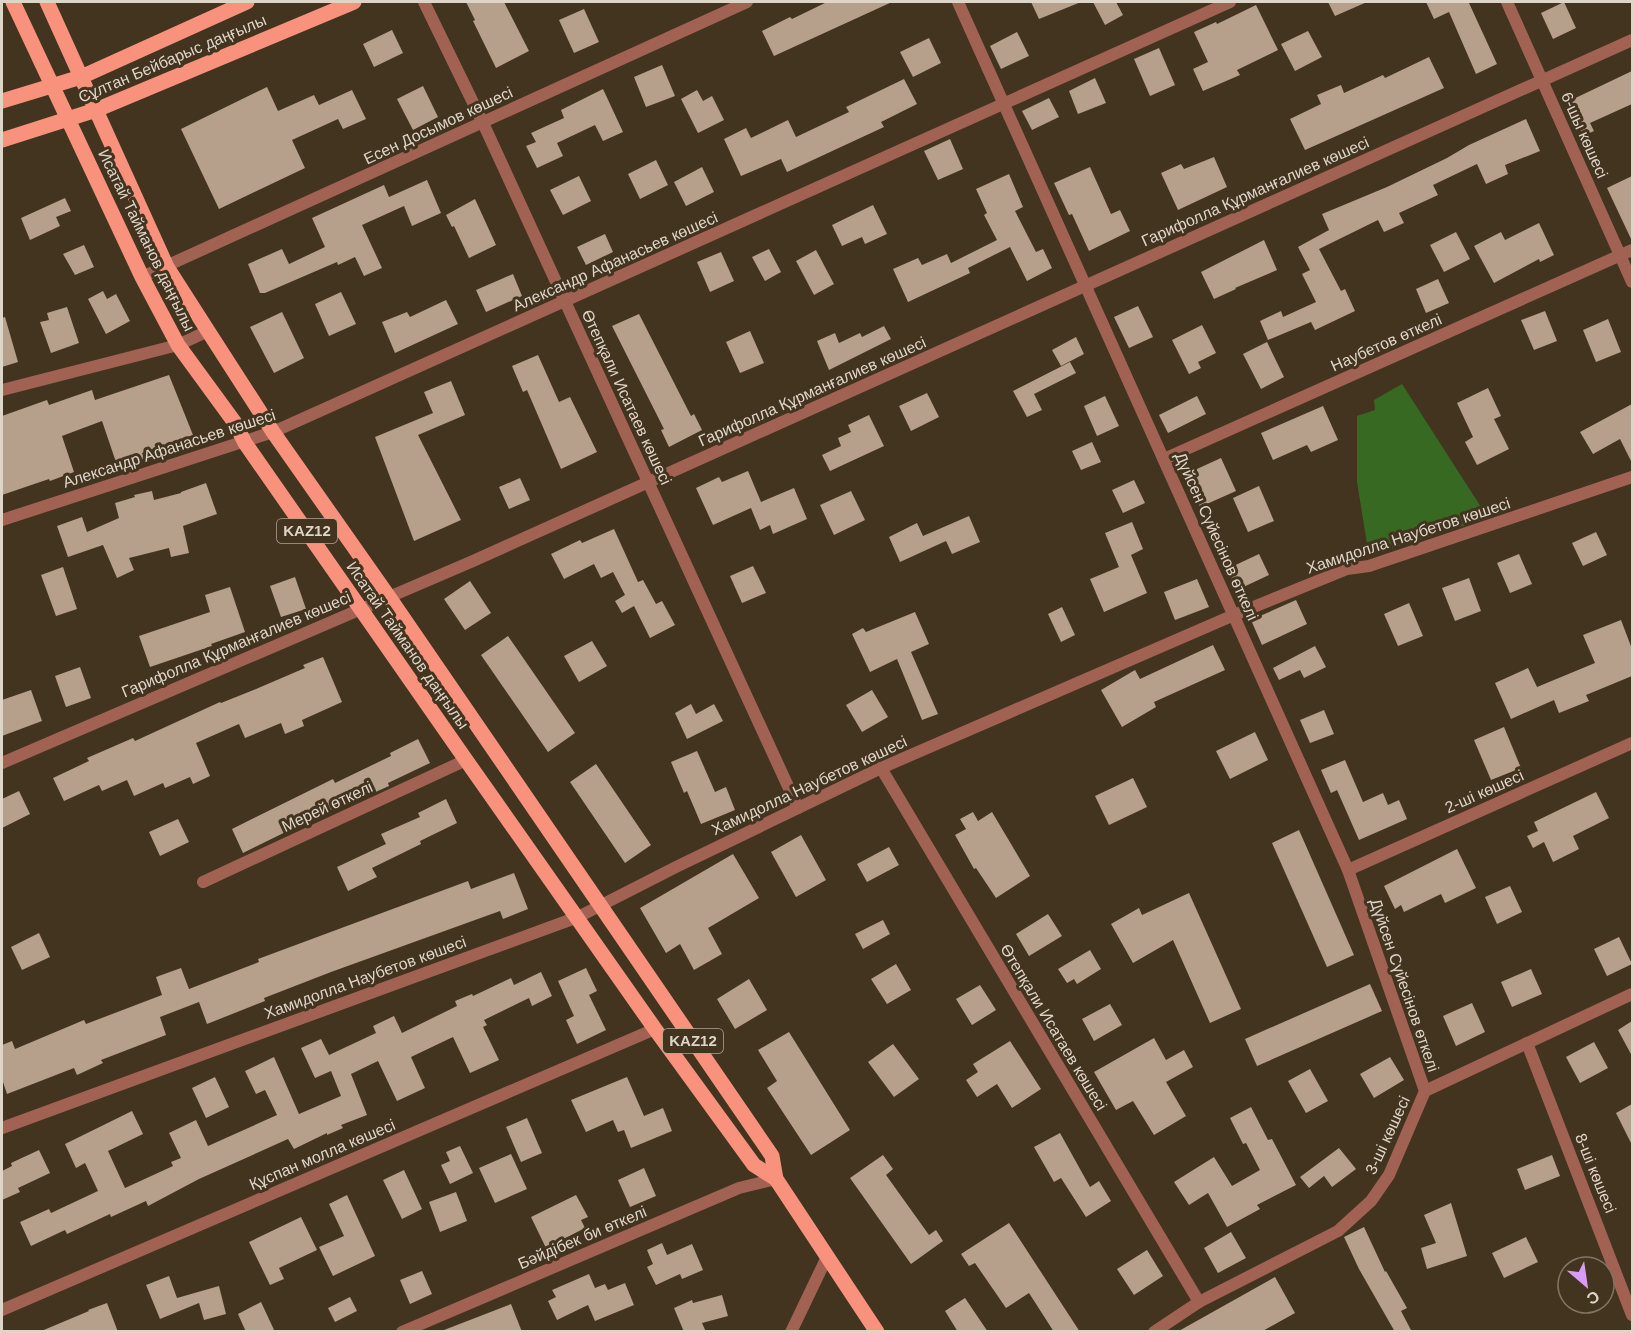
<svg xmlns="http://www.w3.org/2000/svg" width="1634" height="1333" font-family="Arial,sans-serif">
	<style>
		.green { fill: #386922 }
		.building { fill: #b69f8b }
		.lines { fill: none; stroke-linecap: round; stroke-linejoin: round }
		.minor { stroke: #a16254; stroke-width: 12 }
		.tertiary { stroke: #a16254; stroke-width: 12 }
		.primary { stroke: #f9927c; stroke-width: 15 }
		.labels { text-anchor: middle; stroke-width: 6; stroke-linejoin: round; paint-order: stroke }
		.shield { fill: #433420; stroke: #b0a596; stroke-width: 1.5 }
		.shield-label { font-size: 15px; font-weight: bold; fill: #ded5c9 }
		.street-label { font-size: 16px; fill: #ded5c9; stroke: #433420 }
	</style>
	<rect width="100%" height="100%" fill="#433420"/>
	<!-- green -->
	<polygon class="green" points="1402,384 1488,518 1369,556 1357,482 1357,416 1375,410 1374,400"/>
	<!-- building -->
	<g class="building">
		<polygon points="466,2 504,2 529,51 496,68 473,21 475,20"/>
		<polygon points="827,2 892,2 774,56 762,31 790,17 792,19"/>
		<polygon points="1031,2 1081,2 1039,19"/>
		<polygon points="1093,2 1116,2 1123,15 1105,25"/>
		<polygon points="1328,2 1367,2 1335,16"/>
		<polygon points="1426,2 1472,2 1469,3 1497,64 1476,74 1449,12 1434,19"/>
		<polygon points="1564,2 1576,28 1553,39 1541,13"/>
		<polygon points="1256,5 1278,50 1237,70 1240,75 1203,91 1193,69 1208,62 1194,32 1216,22 1217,24"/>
		<polygon points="584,9 599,42 574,53 559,20"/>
		<polygon points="392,30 403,53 374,67 363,44"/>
		<polygon points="1308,31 1322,57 1295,71 1281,44"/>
		<polygon points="1017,32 1029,56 1001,69 990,46"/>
		<polygon points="929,38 941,63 913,77 900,52"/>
		<polygon points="1159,48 1175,85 1150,96 1134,59"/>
		<polygon points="1429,57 1444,88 1305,150 1290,119 1321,104 1317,95 1341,85 1344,93 1383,75 1385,78"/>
		<polygon points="662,65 675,96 646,107 634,77"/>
		<polygon points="1632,71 1632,104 1590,123 1594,131 1583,136 1567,102"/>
		<polygon points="1095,78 1106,103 1078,114 1069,91"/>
		<polygon points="904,79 917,104 881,122 884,127 787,172 781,159 741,176 724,139 746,128 751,138 788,120 796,137 849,112 846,107"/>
		<polygon points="423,86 438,117 413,130 397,99"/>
		<polygon points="267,87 278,111 314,95 319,105 352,90 366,119 343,129 338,119 292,140 305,168 219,209 181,129"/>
		<polygon points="603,89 623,132 603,141 595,125 557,143 563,156 537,168 526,146 536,142 531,133 564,118 561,110"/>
		<polygon points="697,90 703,101 712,96 724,120 698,133 681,99"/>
		<polygon points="1049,98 1059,117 1032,130 1022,111"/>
		<polygon points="1526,119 1540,151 1505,165 1508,174 1486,184 1477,164 1433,185 1438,195 1399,213 1404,223 1384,232 1378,220 1319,249 1341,291 1345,289 1355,311 1315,330 1311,322 1268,340 1260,321 1281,311 1283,317 1316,302 1302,274 1310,270 1298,247 1329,230 1322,214 1387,187 1447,158 1469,145"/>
		<polygon points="950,139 963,169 938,180 924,151"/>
		<polygon points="1214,157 1227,187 1178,210 1161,173 1181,164 1184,169"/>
		<polygon points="656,160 668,185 640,199 628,174"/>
		<polygon points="702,167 714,192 686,206 674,182"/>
		<polygon points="1090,167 1111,214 1120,210 1130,231 1089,251 1072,214 1069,215 1054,183"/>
		<polygon points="1009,174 1023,207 1015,211 1036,252 1043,249 1052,268 1027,281 1010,247 968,268 970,273 908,302 893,269 918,258 922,265 947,254 951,263 997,240 984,215 987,213 976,189"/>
		<polygon points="579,176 591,201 563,215 550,190"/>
		<polygon points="1632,176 1632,241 1607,188"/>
		<polygon points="427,180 441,213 412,226 404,206 362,225 382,268 364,276 355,257 338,265 337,262 265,293 260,293 248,264 282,249 289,264 325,247 312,218 384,185 389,197"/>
		<polygon points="65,198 71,211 56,217 60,226 30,240 21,218"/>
		<polygon points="475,199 496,245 469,258 454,226 452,227 446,215"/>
		<polygon points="873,205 887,234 865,244 862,237 842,246 832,225"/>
		<polygon points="1539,223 1554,255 1540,262 1539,259 1494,283 1474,246 1501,232 1505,240"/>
		<polygon points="1456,232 1470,259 1444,272 1430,245"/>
		<polygon points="605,234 613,252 586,265 577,247"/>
		<polygon points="1264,240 1277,270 1235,288 1236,289 1214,299 1201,272"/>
		<polygon points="84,245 94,267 75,275 63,254"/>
		<polygon points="769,249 781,272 765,281 752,257"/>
		<polygon points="816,250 834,284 814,295 796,261"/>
		<polygon points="721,252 734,281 710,292 697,262"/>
		<polygon points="513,274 522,296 486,312 476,290"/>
		<polygon points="1438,279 1449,303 1426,313 1416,289"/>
		<polygon points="103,291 107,299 116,294 130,321 106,334 88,299"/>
		<polygon points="341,292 356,324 329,336 315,304"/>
		<polygon points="446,300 458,324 395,353 382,322 407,312 410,317"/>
		<polygon points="1138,306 1153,337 1129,348 1114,317"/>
		<polygon points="67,307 79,343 51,353 40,322 49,320 47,313"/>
		<polygon points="1545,311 1557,341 1534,350 1521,320"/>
		<polygon points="282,312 304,358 274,373 250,327"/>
		<polygon points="639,314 691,416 694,414 702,430 669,447 661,430 664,429 612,326"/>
		<polygon points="5,317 18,362 2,367 2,318"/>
		<polygon points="1608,319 1621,352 1596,362 1583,330"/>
		<polygon points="1202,325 1216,353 1198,362 1201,368 1189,374 1172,340"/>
		<polygon points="884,326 891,339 829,370 817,341 835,333 839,343 860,333 862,337"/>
		<polygon points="750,331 764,363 740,373 726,342"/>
		<polygon points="1076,337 1084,354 1061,366 1052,350"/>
		<polygon points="1267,342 1284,377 1261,389 1243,354"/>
		<polygon points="538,355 559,402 570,397 597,452 561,469 527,390 523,392 512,366"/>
		<polygon points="1070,362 1076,373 1034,394 1042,410 1027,417 1013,391"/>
		<polygon points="169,375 193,435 142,453 144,459 118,468 102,421 62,436 74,472 50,481 49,479 2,495 2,416 47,400 49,405 92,390 95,400"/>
		<polygon points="451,381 465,415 418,435 461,520 414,541 375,437 433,413 424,392"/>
		<polygon points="1488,388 1501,416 1494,419 1509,449 1477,465 1465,442 1473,437 1457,403"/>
		<polygon points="927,393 939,417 911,431 899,406"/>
		<polygon points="1105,396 1119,426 1097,436 1084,406"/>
		<polygon points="1197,396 1206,414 1168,433 1159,415"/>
		<polygon points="1632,404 1632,463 1620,439 1593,454 1580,432"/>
		<polygon points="1323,406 1338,440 1311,452 1307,445 1273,460 1261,433"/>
		<polygon points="869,415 884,446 830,471 822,455 841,446 838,438 851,432 848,425"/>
		<polygon points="1092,442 1101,462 1081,470 1072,451"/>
		<polygon points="1221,458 1236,491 1200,507 1186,474"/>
		<polygon points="748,471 761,502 794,488 807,519 773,534 770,525 760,530 751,508 713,525 696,488 719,477 722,482"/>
		<polygon points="520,478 530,500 509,509 499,487"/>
		<polygon points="1134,480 1145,503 1123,513 1112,490"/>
		<polygon points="206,483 217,514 183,526 189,553 171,557 169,548 129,558 134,570 117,578 103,545 68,557 57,526 82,517 87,532 119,518 115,503 135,497 134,495 152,491 154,500 181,493 181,492"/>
		<polygon points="1259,486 1274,521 1248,532 1233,498"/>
		<polygon points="851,491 865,520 834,535 820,505"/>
		<polygon points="969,516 980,542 952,554 946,541 900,562 889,537 917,523 923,536"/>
		<polygon points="1132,522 1143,549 1131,555 1147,593 1104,612 1090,579 1119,567 1105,533"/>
		<polygon points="614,529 638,582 643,580 656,604 662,601 675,625 650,638 634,606 622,613 615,601 625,595 613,572 601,578 594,564 564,579 551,554 580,540 582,543"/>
		<polygon points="1596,532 1607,555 1583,566 1572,543"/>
		<polygon points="1259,554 1269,575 1237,590 1227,569"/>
		<polygon points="1519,554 1532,584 1510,593 1497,563"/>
		<polygon points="753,566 766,593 742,603 730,576"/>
		<polygon points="63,567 77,609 56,616 41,575"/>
		<polygon points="295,577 306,609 281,617 270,586"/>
		<polygon points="1469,578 1481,611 1455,621 1442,588"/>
		<polygon points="1197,579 1209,607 1175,620 1164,592"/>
		<polygon points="470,581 491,613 465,630 444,599"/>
		<polygon points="230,587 245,632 211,644 212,646 150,667 139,636 210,612 205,595"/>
		<polygon points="1296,600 1307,624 1262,645 1251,620"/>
		<polygon points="1409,603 1423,636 1398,646 1384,614"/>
		<polygon points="1062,607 1075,635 1061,642 1048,614"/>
		<polygon points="915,612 929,644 911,652 938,714 922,720 897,659 870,672 852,634 863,628 866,632"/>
		<polygon points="1621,620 1632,649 1632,676 1586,695 1589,701 1559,713 1554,700 1511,719 1495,683 1528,668 1537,687 1595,663 1583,635"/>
		<polygon points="508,636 575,733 548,752 481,655"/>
		<polygon points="592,641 607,666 579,682 564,656"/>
		<polygon points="1213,645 1225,670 1154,702 1156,707 1122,727 1101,690 1135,670 1140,679"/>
		<polygon points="1315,646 1326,667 1304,678 1300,670 1279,680 1273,668"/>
		<polygon points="323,657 342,702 302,720 304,726 285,734 281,723 245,738 239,724 196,743 210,776 193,784 190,777 165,788 163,783 134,796 127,780 102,791 99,785 64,801 53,778 89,761 87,758 133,738 135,741 220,702 221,703 256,689 305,668 303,665"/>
		<polygon points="80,667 91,698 66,707 55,676"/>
		<polygon points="31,690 42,721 2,736 2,700"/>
		<polygon points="872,690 888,717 862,732 846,705"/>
		<polygon points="691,704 696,714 714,704 723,721 687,739 675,713"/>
		<polygon points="1324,710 1334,734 1310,743 1300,720"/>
		<polygon points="1504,727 1521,768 1491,780 1474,740"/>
		<polygon points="1255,732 1268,760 1230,779 1216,751"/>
		<polygon points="418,739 430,763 388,783 389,786 360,799 359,796 243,853 232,829 333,779 335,783 391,756 390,753"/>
		<polygon points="697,751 715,792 726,787 735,810 701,824 687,791 684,793 671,762"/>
		<polygon points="1345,760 1363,802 1383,793 1388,805 1399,800 1407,819 1359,840 1337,790 1331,793 1321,770"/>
		<polygon points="596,764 651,845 625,863 570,782"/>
		<polygon points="1133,778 1147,807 1109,825 1095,796"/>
		<polygon points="19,791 30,814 2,828 2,799"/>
		<polygon points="1596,792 1609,818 1573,836 1579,849 1553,862 1544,842 1533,848 1527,836 1538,831 1534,822"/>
		<polygon points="446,799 457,823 420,841 421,844 372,868 377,877 348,891 337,867 386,844 381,834 420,817 418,813"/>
		<polygon points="973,812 978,821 992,812 1030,876 996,898 976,868 974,869 955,835 966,829 960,819"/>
		<polygon points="178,819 189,842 160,856 149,832"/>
		<polygon points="1299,830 1354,955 1327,967 1272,843"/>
		<polygon points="801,835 826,880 796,897 771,852"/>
		<polygon points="889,847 899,865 867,882 857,864"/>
		<polygon points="1457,849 1476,888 1445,903 1441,894 1404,912 1401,905 1395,909 1384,886"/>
		<polygon points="733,854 759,898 708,928 722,954 694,970 680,944 666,953 640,908"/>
		<polygon points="514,873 528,909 503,919 500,911 331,972 264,998 265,1001 207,1024 199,1002 160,1017 166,1035 101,1060 103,1063 77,1075 74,1068 7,1094 2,1079 2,1045 12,1041 15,1049 84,1020 86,1024 162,995 156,977 181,968 189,989 259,962 258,959 468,881 471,889"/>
		<polygon points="1510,886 1522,912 1497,924 1485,897"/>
		<polygon points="1189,893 1241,1009 1210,1023 1173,940 1133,963 1111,924 1139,908 1142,915"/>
		<polygon points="1048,914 1062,936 1029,956 1016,934"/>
		<polygon points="883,920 890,934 863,949 855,934"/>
		<polygon points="39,933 50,957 22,970 11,947"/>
		<polygon points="1619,937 1632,964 1607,976 1594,949"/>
		<polygon points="1090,950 1101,969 1077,984 1074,979 1067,983 1058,969"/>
		<polygon points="896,964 911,990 887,1004 871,979"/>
		<polygon points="586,968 597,991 589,995 606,1030 577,1044 566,1020 574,1016 558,981"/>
		<polygon points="1531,969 1542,994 1512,1007 1501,982"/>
		<polygon points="541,972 552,996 532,1006 529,998 484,1020 487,1025 483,1027 499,1060 470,1073 453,1037 411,1057 425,1088 397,1101 378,1061 351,1074 367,1115 341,1125 343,1128 327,1135 327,1133 294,1149 288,1139 199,1179 148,1206 146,1201 111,1217 110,1214 67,1234 65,1230 31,1246 20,1222 49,1209 51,1213 98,1191 85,1163 76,1168 65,1144 132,1111 143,1134 108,1151 125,1188 173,1166 171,1162 181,1158 169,1133 196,1120 208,1146 277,1115 265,1090 256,1094 245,1071 274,1057 299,1114 341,1096 331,1071 315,1078 301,1048 321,1039 329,1055 376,1033 373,1026 394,1016 402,1033 457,1006 455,1001 472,994 473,996 511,978 514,985"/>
		<polygon points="749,979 767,1010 735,1029 717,999"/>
		<polygon points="1370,984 1382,1011 1257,1066 1245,1039"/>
		<polygon points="980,985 996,1010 972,1025 956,999"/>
		<polygon points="1472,1003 1485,1032 1456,1046 1443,1016"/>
		<polygon points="1110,1004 1122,1025 1094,1041 1082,1019"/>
		<polygon points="1632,1021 1632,1056 1618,1030"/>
		<polygon points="789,1032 850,1130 811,1155 767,1088 777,1081 758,1050"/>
		<polygon points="1154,1038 1166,1060 1184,1050 1193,1067 1166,1082 1186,1116 1154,1135 1133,1101 1116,1110 1094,1072"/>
		<polygon points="1010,1041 1041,1089 1012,1108 997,1084 977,1097 966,1080 978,1072 973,1064"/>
		<polygon points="1594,1042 1608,1068 1580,1083 1566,1057"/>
		<polygon points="893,1044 919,1079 894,1097 868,1062"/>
		<polygon points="1390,1057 1404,1080 1374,1098 1360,1074"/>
		<polygon points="1310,1069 1328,1101 1306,1113 1288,1081"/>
		<polygon points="215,1077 229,1107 206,1118 192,1088"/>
		<polygon points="627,1077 644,1116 663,1108 672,1131 631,1148 624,1130 618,1132 613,1120 586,1132 571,1100"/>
		<polygon points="1632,1104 1632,1145 1616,1113"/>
		<polygon points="1251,1107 1268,1140 1272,1139 1296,1185 1257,1205 1260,1209 1227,1227 1208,1193 1189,1205 1174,1182 1214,1157 1232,1186 1260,1170 1246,1143 1243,1144 1230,1118"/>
		<polygon points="527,1118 542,1153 521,1162 506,1127"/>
		<polygon points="1060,1133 1090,1187 1099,1181 1111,1201 1086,1217 1061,1178 1054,1182 1034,1147"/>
		<polygon points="460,1146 473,1173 450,1184 441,1165 450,1161 446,1152"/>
		<polygon points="1339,1148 1356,1169 1332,1187 1324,1176 1309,1188 1300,1177"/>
		<polygon points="39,1150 50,1173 18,1188 20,1192 2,1200 2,1171 12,1166 11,1163"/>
		<polygon points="511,1154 527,1189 495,1203 479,1168"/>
		<polygon points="883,1155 893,1169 886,1175 929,1235 936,1230 943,1241 911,1264 850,1178"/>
		<polygon points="1552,1155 1560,1176 1525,1190 1517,1169"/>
		<polygon points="644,1168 656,1196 630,1207 618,1180"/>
		<polygon points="404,1170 422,1209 402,1219 383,1180"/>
		<polygon points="456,1192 467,1221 440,1232 429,1202"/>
		<polygon points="347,1195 375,1256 333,1276 319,1247 344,1236 329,1204"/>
		<polygon points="576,1195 588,1217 581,1220 585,1228 546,1248 531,1217"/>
		<polygon points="1451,1203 1467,1256 1427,1269 1421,1248 1436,1243 1424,1215"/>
		<polygon points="301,1217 317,1250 279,1268 284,1279 270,1285 249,1242"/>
		<polygon points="1009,1223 1080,1332 1054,1332 1029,1293 1006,1308 975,1263 969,1266 961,1254"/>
		<polygon points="1364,1227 1385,1272 1386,1271 1407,1308 1401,1311 1412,1332 1395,1332 1359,1269 1344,1237"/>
		<polygon points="1231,1232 1246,1258 1218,1273 1204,1248"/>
		<polygon points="1526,1237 1538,1262 1504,1278 1492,1253"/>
		<polygon points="662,1243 667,1255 692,1244 703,1270 682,1279 680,1274 656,1285 647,1267 653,1264 647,1250"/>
		<polygon points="1147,1250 1163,1276 1134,1295 1117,1269"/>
		<polygon points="422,1271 432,1294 410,1304 400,1280"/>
		<polygon points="589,1274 595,1288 605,1284 608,1290 625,1283 634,1305 595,1321 588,1305 557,1320 548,1301 556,1297 552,1290"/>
		<polygon points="169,1276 177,1298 219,1286 226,1314 204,1320 199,1303 160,1319 146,1285"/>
		<polygon points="1275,1277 1295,1313 1261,1332 1177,1332"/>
		<polygon points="722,1295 728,1316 702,1323 706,1332 684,1332 674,1308 692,1300 693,1303"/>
		<polygon points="350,1297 357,1311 335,1322 328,1308"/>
		<polygon points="965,1298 988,1332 958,1332 945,1311"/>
		<polygon points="261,1302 275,1332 246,1332 238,1314"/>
		<polygon points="107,1303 118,1332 39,1332 89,1311 88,1310"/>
		<polygon points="511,1304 522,1332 444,1332 444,1330"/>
	</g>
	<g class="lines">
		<!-- minor -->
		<g class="minor">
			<polyline points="424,2 483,123 798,808"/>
			<polyline points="958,2 1348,870 1425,1091"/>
			<polyline points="1507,2 1632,282"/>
			<polyline points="142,277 747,2"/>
			<polyline points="2,390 178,345 208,331"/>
			<polyline points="1164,459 1632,250"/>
			<polyline points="2,520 273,432 1230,2"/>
			<polyline points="2,763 473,561 1632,40"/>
			<polyline points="881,768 1199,1302"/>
			<polyline points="1348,870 1632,743"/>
			<polyline points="203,882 466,760"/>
			<polyline points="1527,1043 1632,1315"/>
			<polyline points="2,1128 578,917 678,866 881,768 1234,615 1347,569 1369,566 1632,477"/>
			<polyline points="2,1310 655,1029"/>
			<polyline points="402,1332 739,1188 776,1179"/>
			<polyline points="1154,1332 1199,1302 1338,1231 1371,1201 1389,1175 1425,1091 1632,994"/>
		</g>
		<!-- tertiary -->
		<polyline class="tertiary" points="791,1332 827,1257"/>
		<!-- primary -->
		<g class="primary">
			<polyline points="13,2 142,277 178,345 235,423 245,443 466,760 655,1029 754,1165 776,1179"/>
			<polyline points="47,2 167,267 208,331 273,432 389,597 772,1156 776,1179 877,1332"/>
			<polyline points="2,101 81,77 247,2"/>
			<polyline points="2,140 96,110 354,2"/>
		</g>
	</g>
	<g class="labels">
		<!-- shield labels -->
		<g class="shield">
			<rect x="277" y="519" width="60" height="24" rx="4.5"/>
			<rect x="663" y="1029" width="60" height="24" rx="4.5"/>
		</g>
		<g class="shield-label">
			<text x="307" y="536">KAZ12</text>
			<text x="693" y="1046">KAZ12</text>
		</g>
		<!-- street labels -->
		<g class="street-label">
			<text transform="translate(172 58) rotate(-23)" y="6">Сұлтан Бейбарыс даңғылы</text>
			<text transform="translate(438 125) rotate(-25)" y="6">Есен Досымов көшесі</text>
			<text transform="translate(1585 135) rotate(66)" y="6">6-шы көшесі</text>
			<text transform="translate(1255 191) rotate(-24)" y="6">Гарифолла Құрманғалиев көшесі</text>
			<text transform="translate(147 240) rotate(64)" y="6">Исатай Тайманов даңғылы</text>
			<text transform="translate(615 261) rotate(-24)" y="6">Александр Афанасьев көшесі</text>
			<text transform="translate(1386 342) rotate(-24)" y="6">Наубетов өткелі</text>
			<text transform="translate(812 391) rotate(-24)" y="6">Гарифолла Құрманғалиев көшесі</text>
			<text transform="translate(627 397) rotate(65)" y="6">Өтепқали Исатаев көшесі</text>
			<text transform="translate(169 448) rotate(-18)" y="6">Александр Афанасьев көшесі</text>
			<text transform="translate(1408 535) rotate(-18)" y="6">Хамидолла Наубетов көшесі</text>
			<text transform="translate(1217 536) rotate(66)" y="6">Дүйсен Сүйесінов өткелі</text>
			<text transform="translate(236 644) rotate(-23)" y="6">Гарифолла Құрманғалиев көшесі</text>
			<text transform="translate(408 645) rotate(55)" y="6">Исатай Тайманов даңғылы</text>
			<text transform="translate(809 785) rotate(-25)" y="6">Хамидолла Наубетов көшесі</text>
			<text transform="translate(1484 791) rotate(-24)" y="6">2-ші көшесі</text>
			<text transform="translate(327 806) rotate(-25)" y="6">Мерей өткелі</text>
			<text transform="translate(365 977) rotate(-20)" y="6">Хамидолла Наубетов көшесі</text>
			<text transform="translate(1405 985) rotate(71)" y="6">Дүйсен Сүйесінов өткелі</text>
			<text transform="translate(1054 1027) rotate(59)" y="6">Өтепқали Исатаев көшесі</text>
			<text transform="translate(1387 1135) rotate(-65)" y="6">3-ші көшесі</text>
			<text transform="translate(322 1154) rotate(-23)" y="6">Құспан молла көшесі</text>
			<text transform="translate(1596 1173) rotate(68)" y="6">8-ші көшесі</text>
			<text transform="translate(582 1237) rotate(-23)" y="6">Бәйдібек би өткелі</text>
		</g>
	</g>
	<!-- border -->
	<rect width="1634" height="1333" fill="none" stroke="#ded5c9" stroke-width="6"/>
	<!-- north arrow -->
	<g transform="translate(1586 1285) rotate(151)"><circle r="28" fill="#433420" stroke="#817464" stroke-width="1.5"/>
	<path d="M0-4.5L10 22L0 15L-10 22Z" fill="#d89bf8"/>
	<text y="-9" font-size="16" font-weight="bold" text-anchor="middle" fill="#ded5c9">С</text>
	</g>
</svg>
